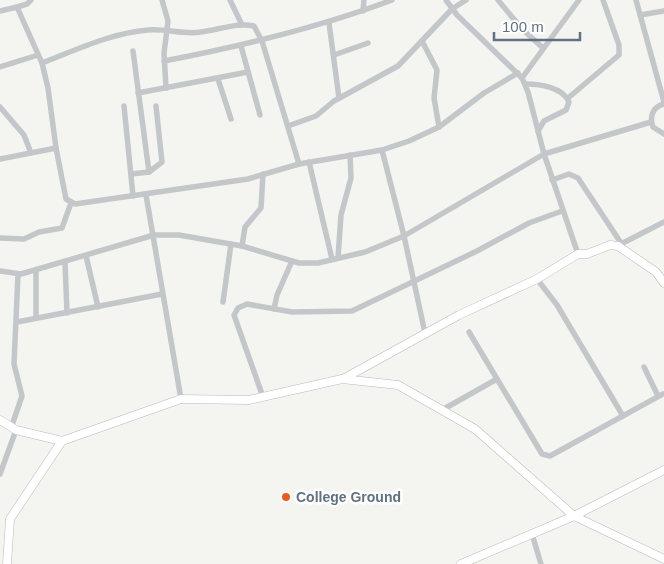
<svg xmlns="http://www.w3.org/2000/svg" width="664" height="564" viewBox="0 0 664 564" font-family="Arial,sans-serif">
	<style>
		.lines { fill: none; stroke-linecap: round; stroke-linejoin: round }
		.secondary-casing { stroke: #b6babe; stroke-width: 9 }
		.minor { stroke: #c4c7ca; stroke-width: 5.5 }
		.secondary { stroke: #fff; stroke-width: 8 }
		.poi-dot { fill: #e95d1c; stroke: #fff; stroke-width: 2 }
		.labels { text-anchor: middle; dominant-baseline: central; stroke-width: 5; stroke-linejoin: round; paint-order: stroke }
		.poi-label { font-size: 14px; font-weight: bold; fill: #627182; stroke: #fff; text-anchor: start }
	</style>
	<rect width="100%" height="100%" fill="#f4f5f0"/>
	<g class="lines">
		<g class="secondary-casing">
			<g id="secondary">
				<polyline points="343,379 459,315 537,279 578,254 587,254 610,245 618,246 656,272 664,283"/>
				<polyline points="0,420 16,430 62,441"/>
				<polyline points="7,564 10,519 62,441 181,399 249,400 342,379 398,385 475,429 574,516 664,559"/>
				<polyline points="461,564 574,516 664,470"/>
			</g>
		</g>
		<g class="minor">
			<polyline points="162,0 168,21 164,53 166,88"/>
			<polyline points="230,0 242,25"/>
			<polyline points="446,0 457,15 522,78 528,92 544,154 578,254"/>
			<polyline points="498,0 522,29 543,48"/>
			<polyline points="636,0 664,102"/>
			<polyline points="17,7 27,4 31,0"/>
			<polyline points="0,11 17,7 42,63 48,88 56,148"/>
			<polyline points="363,11 364,0"/>
			<polyline points="640,15 664,11"/>
			<polyline points="329,23 339,98"/>
			<polyline points="422,41 437,70 434,98 439,127"/>
			<polyline points="241,46 260,115"/>
			<polyline points="133,51 149,172"/>
			<polyline points="334,55 368,43"/>
			<path d="M164,61C242,46 318,28 392,0"/>
			<path d="M42,63C76,50 111,33 148,30C166,28 183,35 201,32C218,30 238,22 254,26L262,41L299,164"/>
			<polyline points="0,67 38,55"/>
			<polyline points="522,78 579,0"/>
			<polyline points="218,79 231,119"/>
			<path d="M526,84C539,84 563,87 569,102L566,110L544,121L538,131"/>
			<polyline points="138,93 248,72"/>
			<polyline points="568,98 619,55 619,45 603,0"/>
			<path d="M664,104C653,107 649,116 653,127L664,134"/>
			<polyline points="124,106 133,196"/>
			<polyline points="0,107 24,135 31,153"/>
			<polyline points="288,126 316,116 334,101 398,66 452,9 466,0"/>
			<polyline points="382,150 404,236 425,333"/>
			<polyline points="0,159 56,148 66,199 75,204 248,179 299,164 382,150 409,141 439,127 484,93 518,73"/>
			<polyline points="309,162 332,259"/>
			<polyline points="131,174 149,172 162,162 156,106"/>
			<polyline points="552,180 569,174 578,178 621,243"/>
			<polyline points="146,195 181,399"/>
			<polyline points="0,238 24,239 39,232 62,228 71,203"/>
			<polyline points="619,245 664,222"/>
			<polyline points="242,246 245,227 261,208 263,174"/>
			<polyline points="86,256 98,307"/>
			<polyline points="338,258 341,215 351,178 350,155"/>
			<polyline points="65,262 67,313"/>
			<polyline points="0,271 21,274 154,235 179,235 242,246 299,263 318,263 365,252 404,236 544,154 651,122"/>
			<polyline points="537,279 557,305 623,416"/>
			<polyline points="223,302 231,244"/>
			<polyline points="274,309 277,295 292,261"/>
			<polyline points="36,318 36,270"/>
			<polyline points="17,322 162,294"/>
			<polyline points="469,332 542,454 550,456 663,394"/>
			<polyline points="644,367 658,396"/>
			<polyline points="263,397 234,315 238,308 247,304 292,312 352,311 477,251 529,223 562,211"/>
			<polyline points="442,410 497,379"/>
			<polyline points="11,428 22,396 14,364 18,274"/>
			<polyline points="0,474 16,430"/>
			<polyline points="532,534 541,564"/>
		</g>
		<use href="#secondary" class="secondary"/>
	</g>
	<circle class="poi-dot" cx="286" cy="497" r="5"/>
	<g class="labels">
		<g class="poi-label">
			<text x="296" y="497">College Ground</text>
		</g>
	</g>
	<path d="M494 32v8h86v-8" fill="none" stroke="#627182" stroke-width="2.5"/>
	<text x="502" y="32" font-size="15" fill="#627182" stroke="#ffffff" stroke-width="4" paint-order="stroke">100 m</text>
</svg>
